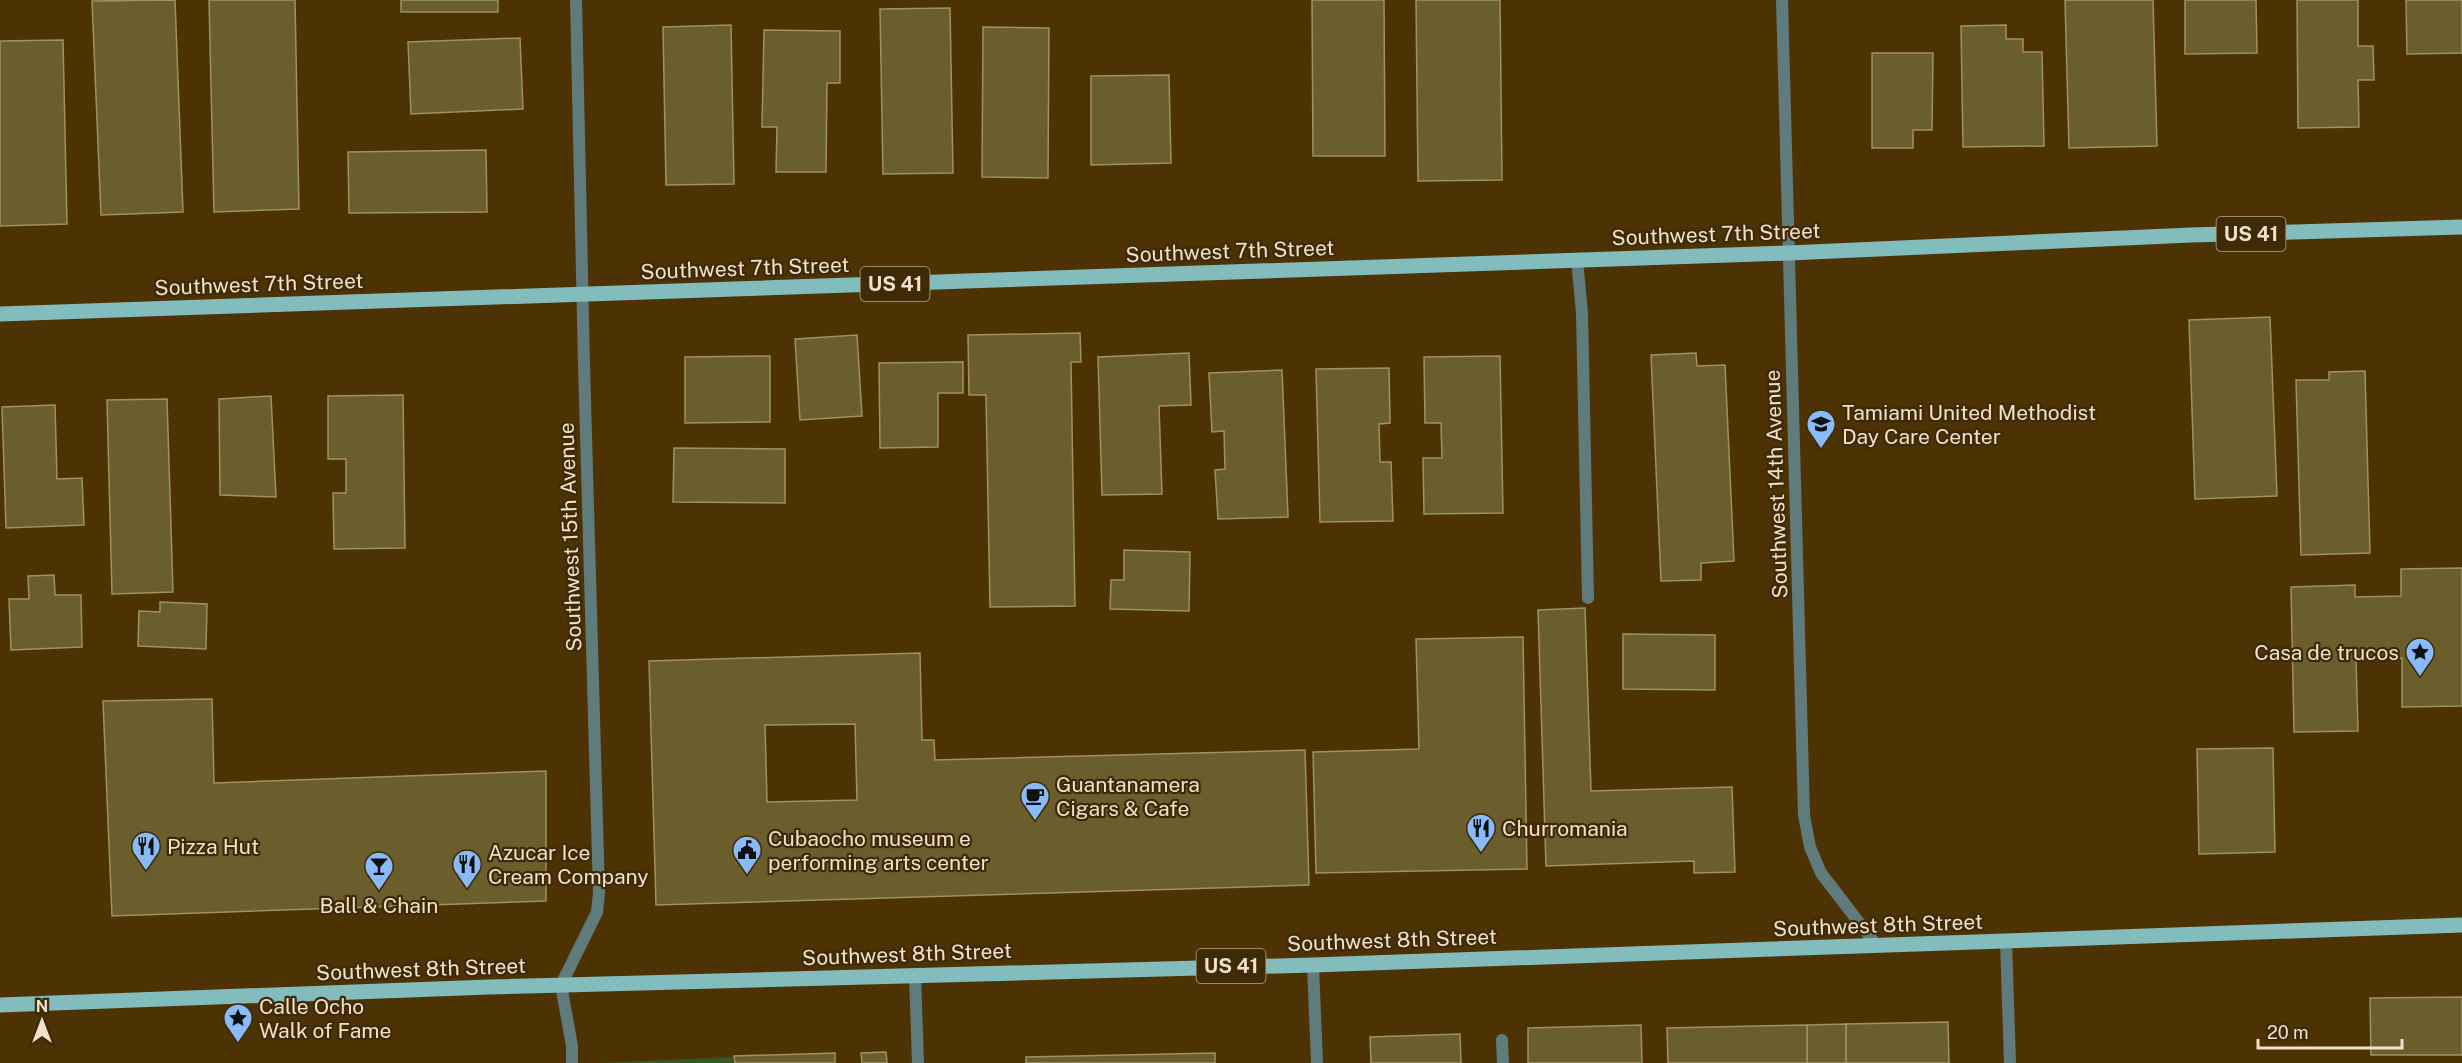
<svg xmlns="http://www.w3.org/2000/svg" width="2462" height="1063" viewBox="0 0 2462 1063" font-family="'Public Sans',sans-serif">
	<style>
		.green { fill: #365824 }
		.building { fill: #6a5e2d; stroke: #9e9260; stroke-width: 1.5; fill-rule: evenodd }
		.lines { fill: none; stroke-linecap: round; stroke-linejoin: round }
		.lane { stroke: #607b7b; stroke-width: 12 }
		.street { stroke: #607b7b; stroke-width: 12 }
		.primary { stroke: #83bcbc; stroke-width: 15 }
		.labels { text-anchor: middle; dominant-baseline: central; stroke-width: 4.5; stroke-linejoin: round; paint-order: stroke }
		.shield { fill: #3f2a08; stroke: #bcaa90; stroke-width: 1.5 }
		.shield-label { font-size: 20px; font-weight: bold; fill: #f1e1ca }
		.street-label { font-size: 21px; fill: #f1e1ca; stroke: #3f2a08 }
		.poi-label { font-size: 21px; fill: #f1e1ca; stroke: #3f2a08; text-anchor: start }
	</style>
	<rect width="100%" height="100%" fill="#4d3303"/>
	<polygon class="green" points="733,1057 733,1063 599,1063"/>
	<g class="building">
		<polygon points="175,0 183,212 101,215 92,1"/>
		<polygon points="209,0 295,0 299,209 214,212"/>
		<rect x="401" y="0" width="97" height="12"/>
		<polygon points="1312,0 1384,0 1385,156 1313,156"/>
		<polygon points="1416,0 1500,0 1502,180 1418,181"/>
		<polygon points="2065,0 2153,0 2157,146 2069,148"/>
		<polygon points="2185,0 2256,0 2257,53 2185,54"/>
		<polygon points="2297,0 2358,0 2358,46 2373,46 2374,80 2358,80 2359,127 2298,128"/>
		<polygon points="2406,0 2462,0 2462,53 2407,54"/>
		<polygon points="950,8 953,173 883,174 880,9"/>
		<polygon points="731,25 734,184 666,185 663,27"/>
		<polygon points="2006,25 2006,39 2023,39 2023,52 2042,52 2044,146 1963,147 1961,26"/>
		<polygon points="983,27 1049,28 1048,178 982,177"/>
		<polygon points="764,30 840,31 840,83 827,83 826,172 776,172 777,127 762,127"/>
		<polygon points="520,38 523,109 411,114 408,42"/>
		<polygon points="63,40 67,224 0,226 0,41"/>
		<polygon points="1872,53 1933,53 1932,130 1913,130 1913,148 1872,148"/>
		<polygon points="1169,75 1171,163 1091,165 1091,76"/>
		<polygon points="486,150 487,212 349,213 348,152"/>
		<polygon points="2270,317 2277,496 2195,499 2189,320"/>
		<polygon points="1080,333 1081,362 1071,362 1075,606 990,607 986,395 969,395 968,335"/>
		<polygon points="857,335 862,416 800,420 795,339"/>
		<polygon points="1189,353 1191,405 1159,406 1162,494 1102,495 1098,357"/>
		<polygon points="1696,353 1697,366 1725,365 1734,561 1701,563 1701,580 1661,581 1651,355"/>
		<polygon points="770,356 770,422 685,423 685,357"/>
		<polygon points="1500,356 1503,513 1424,514 1423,458 1442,458 1441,423 1425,423 1424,357"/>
		<polygon points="963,362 963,393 938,393 938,447 880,448 879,363"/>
		<polygon points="1389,368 1390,423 1379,424 1380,462 1391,462 1393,521 1320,522 1316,369"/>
		<polygon points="1282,370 1288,517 1218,519 1215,470 1225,469 1224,431 1212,432 1209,373"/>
		<polygon points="2365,371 2370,553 2301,555 2296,380 2329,380 2329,372"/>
		<polygon points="403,395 405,548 334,549 333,493 346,493 346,459 328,459 328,396"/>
		<polygon points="271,396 276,497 220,495 219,399"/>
		<polygon points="167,399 173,592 112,594 107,400"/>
		<polygon points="55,405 57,479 82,478 84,525 6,528 2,407"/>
		<polygon points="674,448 785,449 785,503 673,502"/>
		<polygon points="1124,550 1190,552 1189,611 1110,609 1111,580 1124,580"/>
		<polygon points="2462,568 2462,706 2402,707 2402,658 2356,659 2358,731 2294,732 2291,587 2355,585 2355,597 2401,596 2401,569"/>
		<polygon points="54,575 55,595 81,595 82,647 11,650 9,599 29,599 28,576"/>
		<polygon points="160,602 207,604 206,649 138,646 139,611 160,612"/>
		<polygon points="1585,608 1591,791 1732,787 1735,872 1694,873 1694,861 1546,866 1538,610"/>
		<polygon points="1623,634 1715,635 1715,690 1623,689"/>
		<polygon points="1523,637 1527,869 1316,873 1313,752 1419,749 1416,639"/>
		<path d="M920,653L922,740H934L935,760L1305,750L1309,885L656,905L649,661ZM855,724L857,800L767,802L765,725Z"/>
		<polygon points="212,699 214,783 546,771 546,901 112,916 103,701"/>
		<polygon points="2273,748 2275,852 2199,854 2197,749"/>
		<polygon points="2462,997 2462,1055 2371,1055 2370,998"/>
		<polygon points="1948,1022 1949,1063 1846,1063 1846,1024"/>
		<polygon points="1846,1024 1846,1063 1807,1063 1807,1025"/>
		<polygon points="1641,1025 1642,1063 1528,1063 1528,1028"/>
		<polygon points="1807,1025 1807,1063 1668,1063 1667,1028"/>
		<polygon points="1460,1034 1461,1063 1371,1063 1370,1037"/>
		<polygon points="886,1052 887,1063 862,1063 861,1053"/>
		<polygon points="835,1053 835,1063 735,1063 734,1056"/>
		<polygon points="1215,1053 1215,1063 1026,1063 1026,1057"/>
	</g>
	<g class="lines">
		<g class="lane">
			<polyline points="1577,260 1582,313 1588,598"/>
			<polyline points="915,975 918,1063"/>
			<polyline points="1502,1040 1503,1063"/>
		</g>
		<g class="street">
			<polyline points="1782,0 1804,815 1810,847 1821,873 1877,946"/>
			<polyline points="2006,942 2010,1063"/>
			<polyline points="1313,965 1317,1063"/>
			<polyline points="572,1063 572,1046 561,985 597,912 599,893 584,365 576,0"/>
		</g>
		<g class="primary">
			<polyline points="0,314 1789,253 2191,235 2462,227"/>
			<polyline points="0,1005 489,987 1313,965 2462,925"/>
		</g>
	</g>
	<defs>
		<g id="school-pin" transform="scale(1.5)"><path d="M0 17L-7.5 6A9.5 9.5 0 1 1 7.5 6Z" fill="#89bafc" stroke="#3f2a08"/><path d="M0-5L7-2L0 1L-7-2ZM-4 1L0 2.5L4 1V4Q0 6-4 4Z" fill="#111"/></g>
		<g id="sight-pin" transform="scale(1.5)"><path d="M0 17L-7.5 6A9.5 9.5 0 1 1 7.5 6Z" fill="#89bafc" stroke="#3f2a08"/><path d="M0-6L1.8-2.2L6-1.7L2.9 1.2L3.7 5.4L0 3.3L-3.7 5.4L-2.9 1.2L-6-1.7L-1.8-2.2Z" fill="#111"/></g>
		<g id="cafe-pin" transform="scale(1.5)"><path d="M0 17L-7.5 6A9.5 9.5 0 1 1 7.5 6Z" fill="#89bafc" stroke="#3f2a08"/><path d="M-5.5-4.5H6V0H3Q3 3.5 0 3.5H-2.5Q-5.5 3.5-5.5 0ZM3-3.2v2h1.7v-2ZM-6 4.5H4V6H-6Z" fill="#111"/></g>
		<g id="restaurant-pin" transform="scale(1.5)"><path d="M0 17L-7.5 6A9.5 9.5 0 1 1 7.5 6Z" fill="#89bafc" stroke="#3f2a08"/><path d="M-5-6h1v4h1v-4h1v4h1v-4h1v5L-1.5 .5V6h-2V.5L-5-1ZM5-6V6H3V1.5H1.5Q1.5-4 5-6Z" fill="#111"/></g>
		<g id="civic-pin" transform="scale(1.5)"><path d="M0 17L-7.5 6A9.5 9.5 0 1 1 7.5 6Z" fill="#89bafc" stroke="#3f2a08"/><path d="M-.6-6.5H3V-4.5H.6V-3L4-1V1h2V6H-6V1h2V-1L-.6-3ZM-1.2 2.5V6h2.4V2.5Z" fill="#111"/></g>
		<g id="bar-pin" transform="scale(1.5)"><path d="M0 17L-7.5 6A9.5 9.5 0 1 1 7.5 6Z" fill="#89bafc" stroke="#3f2a08"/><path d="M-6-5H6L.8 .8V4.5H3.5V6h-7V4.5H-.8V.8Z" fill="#111"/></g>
	</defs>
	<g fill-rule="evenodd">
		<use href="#school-pin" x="1821" y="424"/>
		<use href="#sight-pin" x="2420" y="652"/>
		<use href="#cafe-pin" x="1035" y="796"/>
		<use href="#restaurant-pin" x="1481" y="828"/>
		<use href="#restaurant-pin" x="146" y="846"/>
		<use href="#civic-pin" x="747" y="850"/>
		<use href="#restaurant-pin" x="467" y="864"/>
		<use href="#bar-pin" x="379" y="866"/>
		<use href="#sight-pin" x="238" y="1018"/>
	</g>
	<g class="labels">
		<g class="shield">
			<rect x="2216.5" y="217" width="69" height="34" rx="4.5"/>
			<rect x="860.5" y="267" width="69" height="34" rx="4.5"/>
			<rect x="1196.5" y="949" width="69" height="34" rx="4.5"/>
		</g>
		<g class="shield-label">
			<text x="2251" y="234">US 41</text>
			<text x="895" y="284">US 41</text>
			<text x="1231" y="966">US 41</text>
		</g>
		<g class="street-label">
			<text transform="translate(1716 234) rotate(-2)">Southwest 7th Street</text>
			<text transform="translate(1230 251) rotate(-2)">Southwest 7th Street</text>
			<text transform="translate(745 268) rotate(-2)">Southwest 7th Street</text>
			<text transform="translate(259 284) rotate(-2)">Southwest 7th Street</text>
			<text transform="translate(1776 484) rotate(-92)">Southwest 14th Avenue</text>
			<text transform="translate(570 537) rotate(-92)">Southwest 15th Avenue</text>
			<text transform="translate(1878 925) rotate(-2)">Southwest 8th Street</text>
			<text transform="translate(1392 940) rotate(-2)">Southwest 8th Street</text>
			<text transform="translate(907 954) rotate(-2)">Southwest 8th Street</text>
			<text transform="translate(421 969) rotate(-2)">Southwest 8th Street</text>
		</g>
		<g class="poi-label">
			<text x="1842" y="412">Tamiami United Methodist<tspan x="1842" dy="24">Day Care Center</tspan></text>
			<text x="2399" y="652" text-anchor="end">Casa de trucos</text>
			<text x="1056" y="784">Guantanamera<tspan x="1056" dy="24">Cigars &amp; Cafe</tspan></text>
			<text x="1502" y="828">Churromania</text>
			<text x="768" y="838">Cubaocho museum e<tspan x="768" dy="24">performing arts center</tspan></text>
			<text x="167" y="846">Pizza Hut</text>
			<text x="488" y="852">Azucar Ice<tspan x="488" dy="24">Cream Company</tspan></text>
			<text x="379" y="905" text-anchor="middle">Ball &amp; Chain</text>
			<text x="259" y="1006">Calle Ocho<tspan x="259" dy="24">Walk of Fame</tspan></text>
		</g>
	</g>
	<g transform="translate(42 1021)" stroke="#3f2a08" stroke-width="4.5" paint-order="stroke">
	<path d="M0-4.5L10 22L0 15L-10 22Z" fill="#f1e1ca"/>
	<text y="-9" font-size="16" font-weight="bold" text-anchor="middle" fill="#f1e1ca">N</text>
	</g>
	<path d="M2258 1039v9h144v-9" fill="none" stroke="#f1e1ca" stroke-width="3"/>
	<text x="2267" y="1039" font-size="18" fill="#f1e1ca" stroke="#3f2a08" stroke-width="4.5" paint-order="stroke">20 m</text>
</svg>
